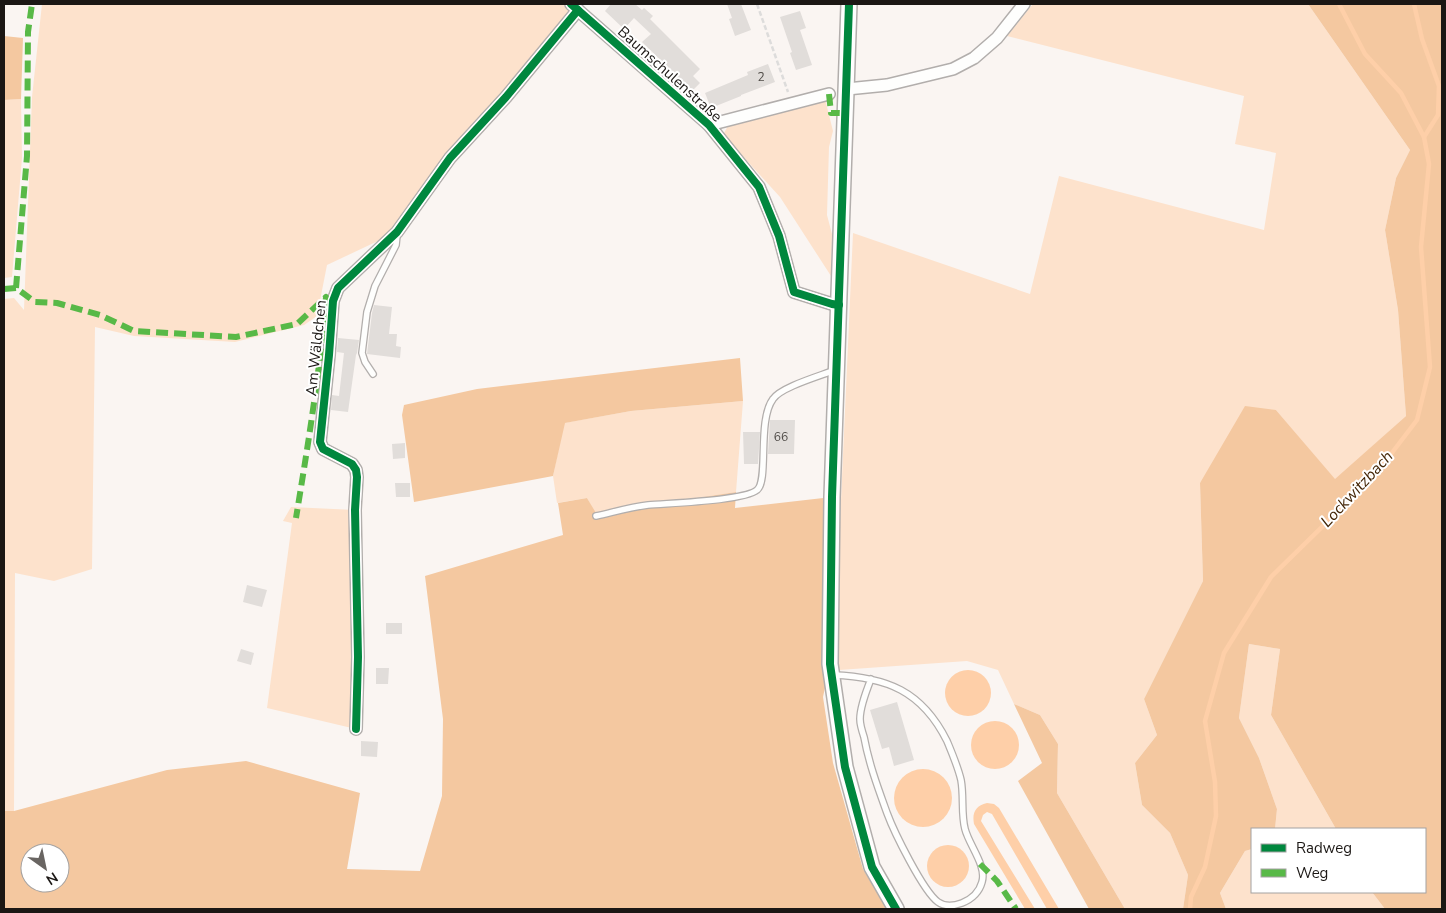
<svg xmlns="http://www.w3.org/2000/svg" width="1446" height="913" viewBox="0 0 1446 913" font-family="'Nunito Sans',sans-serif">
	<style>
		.green { fill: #fde2cc }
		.forest { fill: #f4c8a0; fill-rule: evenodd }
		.water { fill: #fecfa8 }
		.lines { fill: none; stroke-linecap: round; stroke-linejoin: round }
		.stream { stroke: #fecfa8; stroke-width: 4.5 }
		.building { fill: #e1ddda }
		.lane-casing { stroke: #b2aeac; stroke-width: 8 }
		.street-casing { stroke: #b2aeac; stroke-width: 14 }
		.secondary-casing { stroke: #b2aeac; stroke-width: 18 }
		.path { stroke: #dddcdb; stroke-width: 2.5; stroke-dasharray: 5 2.5; stroke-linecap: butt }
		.lane { stroke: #fefefd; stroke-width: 5.5 }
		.street { stroke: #fefefd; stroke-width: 11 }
		.secondary { stroke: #fefefd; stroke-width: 15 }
		.quiet { stroke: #58b947; stroke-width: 6; stroke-dasharray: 12 6; stroke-linecap: butt }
		.cycleway-casing { stroke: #fff; stroke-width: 11 }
		.cycleway { stroke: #00873e; stroke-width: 8 }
		.labels { text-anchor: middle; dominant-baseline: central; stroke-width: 4; stroke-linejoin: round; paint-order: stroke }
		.number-label { font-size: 12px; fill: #4e4a46 }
		.street-label { font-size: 15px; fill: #1b1714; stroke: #fff }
		.water-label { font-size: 16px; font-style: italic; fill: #432506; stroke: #fff }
	</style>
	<rect width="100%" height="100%" fill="#faf5f2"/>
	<g class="green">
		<polygon points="42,4 571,4 578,10 506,97 397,232 327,265 317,316 304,325 235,342 134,336 95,327 92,569 54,581 15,573 14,811 4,811 4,299 14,298 24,310 32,97"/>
		<polygon points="1033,4 1308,4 1410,150 1396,178 1385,230 1398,310 1406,416 1335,480 1276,410 1200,483 1203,581 1144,699 1157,735 1135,763 1142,805 1170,833 1188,875 1183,909 1125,909 1057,793 1058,744 1040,715 1014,704 998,670 967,661 839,670 838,567 853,233 1030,294 1059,176 1264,230 1276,153 1235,144 1244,96 1007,36"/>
		<polygon points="21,99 22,158 12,277 4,278 4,100"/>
		<polygon points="825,99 833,131 829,147 827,215 832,234 831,276 780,197 729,141 724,133 729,124"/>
		<polygon points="743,401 736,492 595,513 587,498 557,503 553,476 564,423 631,411"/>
		<polygon points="291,507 355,510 356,729 267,708 292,523 283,521"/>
		<polygon points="1249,644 1280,649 1271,715 1336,829 1275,829 1277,809 1259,758 1239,718"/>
		<polygon points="1252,849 1252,892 1372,892 1385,909 1226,909 1220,893 1245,851"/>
	</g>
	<g class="forest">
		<polygon points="1308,4 1442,4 1442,909 1385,909 1372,892 1425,892 1425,829 1336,829 1271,715 1280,649 1249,644 1239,718 1259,758 1277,809 1275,829 1252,829 1252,849 1245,851 1220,893 1226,909 1183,909 1188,875 1170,833 1142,805 1135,763 1157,735 1144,699 1203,581 1200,483 1245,406 1276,410 1335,479 1406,416 1398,310 1385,230 1396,178 1410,150"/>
		<polygon points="4,36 23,38 21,99 4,100"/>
		<polygon points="740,358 743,401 631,411 565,423 553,476 414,502 402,415 404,405 477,389"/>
		<path d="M736,492L735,508L832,497L830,664L823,697L833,763L863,869L887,909H4V811H14L167,770L246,761L360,793L347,869L420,871L442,796L443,719L425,576L563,535L558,503L587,498L596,513ZM30,853H60V883H30Z"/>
		<polygon points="1014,704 1040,715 1058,744 1057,793 1125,909 1089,909 1018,781 1042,763"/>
	</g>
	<g class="water">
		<circle cx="968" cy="693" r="23"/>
		<circle cx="995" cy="745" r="24"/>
		<circle cx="923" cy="798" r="29"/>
		<path d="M987,803L994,804L999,808L1059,909H1047L992,814L987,812L983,815L981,821L1035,909H1025L974,824C972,813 975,806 987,803Z"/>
		<circle cx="948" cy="866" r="21"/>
	</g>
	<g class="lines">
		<g class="stream">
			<polyline points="1414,4 1422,39 1439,86 1438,115 1424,137"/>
			<polyline points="1190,909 1191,897 1205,867 1216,816 1215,782 1205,721 1224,653 1271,577 1375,475 1417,420 1430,367 1421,247 1429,164 1424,137 1401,93 1365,54 1339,4"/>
		</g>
	</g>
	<g class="building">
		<polygon points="611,4 635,4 642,10 644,8 653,16 650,19 700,69 693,76 700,83 691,92 668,70 670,69 642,42 651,34 634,18 624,29 605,11"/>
		<polygon points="727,4 741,4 751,30 735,36 729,19 732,18"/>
		<polygon points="800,11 806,28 800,30 812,65 796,70 790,53 792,52 780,17"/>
		<polygon points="768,64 775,82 741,95 741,96 711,108 705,93 748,75 747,72"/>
		<polygon points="374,305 392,307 389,334 397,334 396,346 401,347 400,358 367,354 372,313"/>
		<polygon points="338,338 359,340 357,353 356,355 348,412 331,410 332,395 339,396 344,353 337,352"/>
		<polygon points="770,420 795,420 794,454 768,454"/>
		<polygon points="743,432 760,432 758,464 744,464"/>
		<polygon points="405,443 405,458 393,459 392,444"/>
		<polygon points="395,483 410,483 410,497 396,497"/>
		<polygon points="247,585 267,590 262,607 243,602"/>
		<rect x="386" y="623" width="16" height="11"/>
		<polygon points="241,649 254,653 251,665 237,661"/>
		<polygon points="376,668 389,668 388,684 376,684"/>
		<polygon points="897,702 914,760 894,766 889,747 882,749 870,710"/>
		<polygon points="361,741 378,742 377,757 361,756"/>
	</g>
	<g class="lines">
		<g class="lane-casing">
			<g id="lane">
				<polyline points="373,374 365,362 362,353 367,312 375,286 396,245 397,235"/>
				<path d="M596,516C614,512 631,507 648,505C669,503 744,501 757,490C769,481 757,420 773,399C781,387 820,376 835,370"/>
				<path d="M833,675C887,677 922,691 947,741C952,753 958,767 961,780C964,796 961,814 965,829C969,845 987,866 982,882C979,893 972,899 962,903C954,906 945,907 938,902C923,891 894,832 887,813C878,788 869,764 864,737C862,731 860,725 860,719C860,708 867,689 871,679"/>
			</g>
		</g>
		<g class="street-casing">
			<g id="street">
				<polyline points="571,4 709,125 759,187 779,236 794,292 832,304 839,305"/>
				<polyline points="847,89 887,85 953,69 974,58 997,38 1024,4"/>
				<polyline points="709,125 829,94"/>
				<polyline points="356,729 358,657 355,510 357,477 356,470 352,464 323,449 320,442 329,355 333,301 338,288 397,232 450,158 506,97 578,10"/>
			</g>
		</g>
		<g class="secondary-casing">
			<polyline id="secondary" points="849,4 832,497 830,664 845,767 872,867 896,909"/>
		</g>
		<polyline class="path" points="757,4 788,92"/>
		<use href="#lane" class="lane"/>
		<use href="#street" class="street"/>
		<use href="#secondary" class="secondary"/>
		<g class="quiet">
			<polyline points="829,94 831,113 846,113"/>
			<polyline points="16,288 27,156 28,32 32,4"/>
			<path d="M4,289L16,288L35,302L57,303L100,315L134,331L236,337L297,324L326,297C320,371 308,445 296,518"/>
			<polyline points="980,864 997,881 1016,909"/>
		</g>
		<g class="cycleway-casing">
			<g id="cycleway">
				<polyline points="571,4 709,125 759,187 779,236 794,292 832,304 839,305"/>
				<polyline points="849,4 832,497 830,664 845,767 872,867 896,909"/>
				<polyline points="356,729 358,657 355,510 357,477 356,470 352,464 323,449 320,442 329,355 333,301 338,288 397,232 450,158 506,97 578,10"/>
			</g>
		</g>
		<use href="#cycleway" class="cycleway"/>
	</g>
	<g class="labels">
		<g class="number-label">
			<text x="761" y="77">2</text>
			<text x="781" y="437">66</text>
		</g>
		<g class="street-label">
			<text transform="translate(670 74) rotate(42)">Baumschulenstraße</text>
			<text transform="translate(316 348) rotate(-84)">Am Wäldchen</text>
		</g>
		<g class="water-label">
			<text transform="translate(1357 489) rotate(-47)">Lockwitzbach</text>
		</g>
	</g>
	<rect width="1446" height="913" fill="none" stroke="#1b1714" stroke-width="10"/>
	<rect x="1251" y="828" width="175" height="65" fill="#ffffff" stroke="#a4a2a1"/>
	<rect x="1261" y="844" width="25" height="8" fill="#00873e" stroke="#a4a2a1"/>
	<text x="1296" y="853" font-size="15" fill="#1b1714">Radweg</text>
	<rect x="1261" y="869" width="25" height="8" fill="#58b947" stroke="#a4a2a1"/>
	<text x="1296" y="878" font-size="15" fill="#1b1714">Weg</text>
	<g transform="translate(45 868) rotate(147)"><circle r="24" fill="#ffffff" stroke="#a4a2a1"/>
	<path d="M0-4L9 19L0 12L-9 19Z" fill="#696562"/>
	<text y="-8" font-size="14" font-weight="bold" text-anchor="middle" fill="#1b1714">N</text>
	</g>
</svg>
